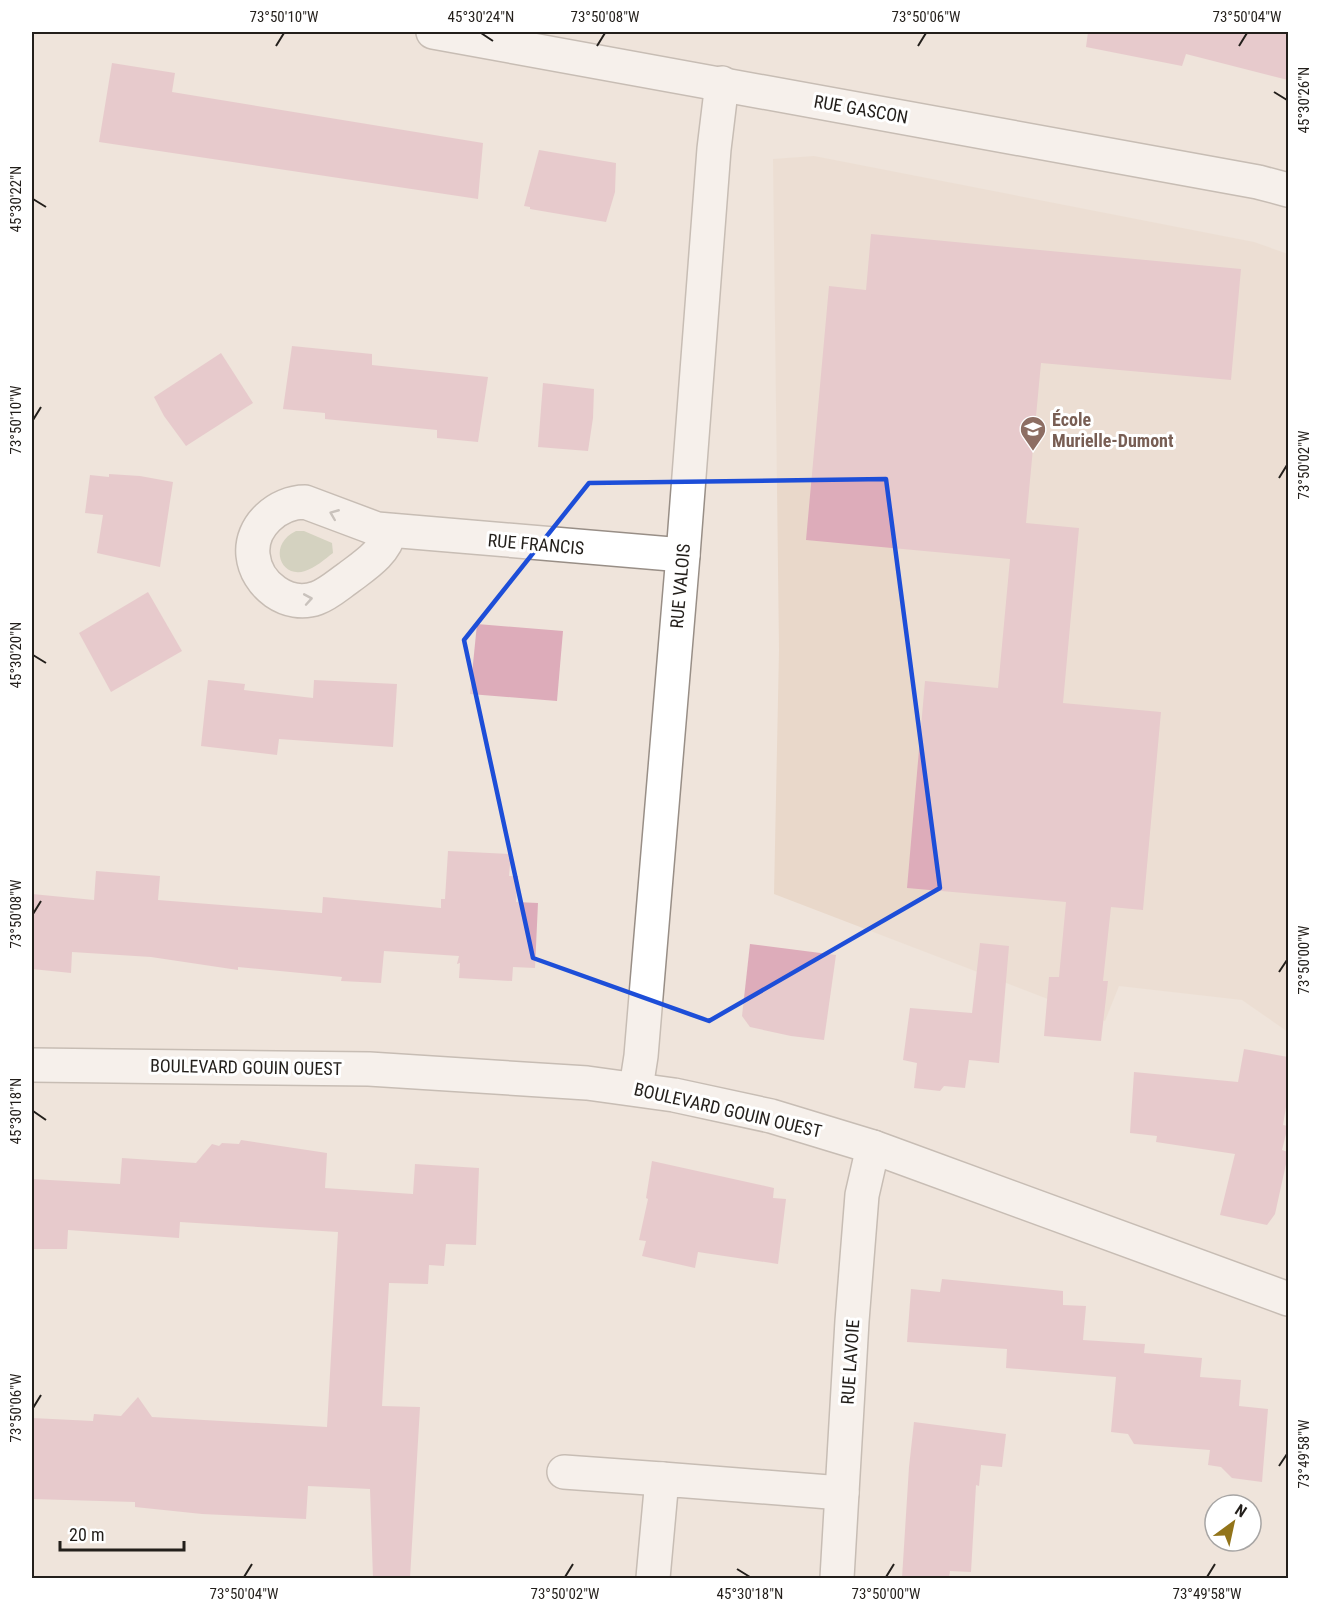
<svg xmlns="http://www.w3.org/2000/svg" width="1320" height="1610" viewBox="0 0 1320 1610" font-family="'Roboto Condensed',sans-serif">
	<style>
		.built { fill: #e9d8ca }
		.green { fill: #b4bd9f }
		.building { fill: #ddacba }
		.lines { fill: none; stroke-linecap: round; stroke-linejoin: round }
		.minor-casing { stroke: #988e86; stroke-width: 36 }
		.minor { stroke: #fff; stroke-width: 33 }
		.oneway { stroke: #9c9a98 }
		.marked { fill: none; stroke: #1d4ed8; stroke-width: 4.5; stroke-linejoin: round }
		.ticks { fill: none; stroke: #231f1b; stroke-width: 2 }
		.labels { text-anchor: middle; dominant-baseline: central; stroke-width: 6; stroke-linejoin: round; paint-order: stroke }
		.street-label { font-size: 18px; fill: #231f1b; stroke: #fff }
		.education-label { font-size: 18px; font-weight: bold; fill: #785e54; stroke: #fff; text-anchor: start }
		.neatline { fill: none; stroke: #231f1b; stroke-width: 2 }
		.ticks-label { font-size: 15px; text-anchor: middle; fill: #231f1b }
	</style>
	<rect width="100%" height="100%" fill="#efe4db"/>
	<polygon class="built" points="814,156 1254,242 1288,254 1288,1032 1242,1000 1119,986 1105,1021 774,894 779,650 773,159"/>
	<path class="green" d="M296,531H304L332,543L333,553C325,559 315,568 305,571C281,579 267,545 296,531Z"/>
	<g class="building">
		<polygon points="1088,32 1288,32 1288,80 1186,54 1182,66 1086,47"/>
		<polygon points="112,63 175,73 172,92 483,143 478,199 99,142"/>
		<polygon points="539,150 616,163 615,192 606,222 530,209 530,207 524,206"/>
		<polygon points="871,234 1241,269 1231,380 1041,363 1026,523 1079,528 1063,703 1161,712 1143,910 1111,907 1103,981 1108,981 1101,1041 1044,1036 1049,977 1059,977 1066,902 907,888 925,681 998,688 1010,559 806,540 829,286 866,290"/>
		<polygon points="292,346 372,354 372,365 488,377 478,442 437,438 437,430 325,419 325,413 283,409"/>
		<polygon points="221,353 253,403 186,446 164,416 154,397"/>
		<polygon points="543,383 594,389 593,418 588,451 538,447"/>
		<polygon points="109,474 140,476 173,482 160,567 97,553 103,515 85,513 90,475 109,477"/>
		<polygon points="148,592 182,651 111,692 79,633"/>
		<polygon points="477,624 563,631 557,701 470,694"/>
		<polygon points="208,680 245,684 244,690 313,698 314,680 397,684 393,747 279,739 277,755 201,746"/>
		<polygon points="448,851 511,854 509,876 518,876 516,902 538,903 535,968 513,967 512,981 459,978 460,963 457,964 459,956 384,951 381,983 341,981 342,977 238,967 238,970 151,957 72,952 71,973 32,969 32,894 94,900 96,871 160,876 158,900 322,913 323,897 441,908 441,899 445,899"/>
		<polygon points="980,943 1009,946 999,1063 969,1060 965,1088 944,1086 940,1091 914,1088 917,1063 903,1060 910,1008 972,1013"/>
		<polygon points="750,944 836,955 824,1040 791,1036 750,1027 742,1016"/>
		<polygon points="1244,1049 1288,1057 1288,1095 1283,1125 1288,1126 1282,1150 1288,1152 1288,1155 1275,1214 1267,1225 1220,1215 1235,1154 1156,1142 1157,1136 1130,1133 1134,1072 1238,1082"/>
		<polygon points="241,1140 327,1153 325,1188 413,1194 415,1164 479,1168 476,1245 446,1244 444,1266 429,1265 428,1284 389,1283 382,1406 420,1407 410,1578 373,1578 370,1489 308,1486 306,1519 202,1514 135,1507 135,1502 32,1499 32,1418 93,1421 94,1414 121,1416 138,1397 152,1417 327,1427 338,1232 180,1222 179,1238 68,1230 67,1249 32,1249 32,1179 120,1184 122,1158 196,1163 212,1144 219,1146 222,1143 239,1144"/>
		<polygon points="652,1161 774,1188 773,1198 786,1199 778,1264 698,1252 695,1268 642,1256 646,1241 639,1240 648,1199 646,1198"/>
		<polygon points="942,1279 1063,1291 1063,1305 1086,1306 1083,1340 1145,1344 1144,1353 1202,1358 1200,1377 1241,1380 1239,1406 1268,1409 1262,1482 1232,1478 1221,1467 1208,1465 1210,1450 1134,1444 1128,1434 1111,1432 1116,1377 1006,1368 1007,1349 907,1342 911,1289 940,1292"/>
		<polygon points="914,1422 1006,1434 1002,1467 981,1465 979,1486 976,1485 971,1572 950,1571 949,1578 902,1578 909,1467"/>
	</g>
	<g class="lines">
		<g class="minor-casing">
			<g id="minor">
				<polyline points="433,32 1258,182 1288,190"/>
				<path d="M390,531C385,553 365,565 348,578C338,585 328,594 317,598C288,609 256,585 253,555C250,526 278,502 305,502L377,529L683,555"/>
				<polyline points="32,1065 369,1069 587,1083 674,1095 771,1116 873,1147 1288,1299"/>
				<polyline points="636,1088 641,1056 683,555 714,149 722,83"/>
				<polyline points="564,1472 662,1479"/>
				<polyline points="653,1578 662,1479 842,1493"/>
				<polyline points="837,1578 852,1321 862,1195 873,1147"/>
			</g>
		</g>
		<use href="#minor" class="minor"/>
	</g>
	<defs><path id="oneway-chevron" d="M-2-3.5L2.5 0L-2 3.5" fill="none" stroke-width="1.6" stroke-linecap="round" stroke-linejoin="round" transform="scale(1.5)"/></defs>
	<g class="oneway">
		<use href="#oneway-chevron" transform="translate(334 514) rotate(-158)"/>
		<use href="#oneway-chevron" transform="translate(308 599) rotate(-10)"/>
	</g>
	<path d="M0 0H1320V1610H0ZM886,479L940,888L709,1021L533,958L464,640L589,483Z" fill="#efe4db" fill-opacity=".55" fill-rule="evenodd"/>
	<path class="marked" d="M886,479L940,888L709,1021L533,958L464,640L589,483Z"/>
	<path class="ticks" d="M481,33L493,41M276,46L284,33M597,46L605,33M918,46L926,33M1239,46L1247,33M1274,92L1287,100M33,199L46,207M33,420L41,407M1279,478L1287,465M33,655L46,663M33,914L41,901M1279,972L1287,960M33,1111L46,1120M33,1408L41,1395M1279,1466L1287,1454M737,1569L750,1577M244,1577L252,1564M565,1577L573,1564M886,1577L894,1564M1207,1577L1215,1564"/>
	<defs>
		<g id="school-pin" transform="scale(1.35)"><path d="M0 17L-7.5 6A9.5 9.5 0 1 1 7.5 6Z" fill="#8d6e63" stroke="#fff"/><path d="M0-5L7-2L0 1L-7-2ZM-4 1L0 2.5L4 1V4Q0 6-4 4Z" fill="#fff"/></g>
	</defs>
	<g fill-rule="evenodd">
		<use href="#school-pin" x="1033" y="429"/>
	</g>
	<g class="labels">
		<g class="street-label">
			<text transform="translate(861 109) rotate(10)">RUE GASCON</text>
			<text transform="translate(536 544) rotate(5)">RUE FRANCIS</text>
			<text transform="translate(680 586) rotate(-85)">RUE VALOIS</text>
			<text transform="translate(246 1067) rotate(1)">BOULEVARD GOUIN OUEST</text>
			<text transform="translate(728 1110) rotate(13)">BOULEVARD GOUIN OUEST</text>
			<text transform="translate(850 1362) rotate(-86)">RUE LAVOIE</text>
		</g>
		<g class="education-label">
			<text x="1052" y="419">École<tspan x="1052" dy="21">Murielle-Dumont</tspan></text>
		</g>
	</g>
	<rect width="1320" height="1610" fill="none" stroke="#ffffff" stroke-width="66"/>
	<g transform="translate(1233 1523) rotate(33)"><circle r="28" fill="#ffffff" stroke="#a7a5a4" stroke-width="1.5"/>
	<path d="M0-4.5L10 22L0 15L-10 22Z" fill="#92741a"/>
	<text y="-9" font-size="16" font-weight="bold" text-anchor="middle" fill="#231f1b">N</text>
	</g>
	<path d="M60 1541v9h124v-9" fill="none" stroke="#231f1b" stroke-width="3"/>
	<text x="69" y="1541" font-size="18" fill="#231f1b" stroke="#ffffff" stroke-width="4.5" paint-order="stroke">20 m</text>
	<rect x="33" y="33" width="1254" height="1544" class="neatline"/>
	<g class="ticks-label">
		<text x="284" y="22">73°50'10"W</text>
		<text x="481" y="22">45°30'24"N</text>
		<text x="605" y="22">73°50'08"W</text>
		<text x="926" y="22">73°50'06"W</text>
		<text x="1247" y="22">73°50'04"W</text>
		<text transform="translate(1304 100) rotate(-90)" y="5">45°30'26"N</text>
		<text transform="translate(16 199) rotate(-90)" y="5">45°30'22"N</text>
		<text transform="translate(16 420) rotate(-90)" y="5">73°50'10"W</text>
		<text transform="translate(1304 465) rotate(-90)" y="5">73°50'02"W</text>
		<text transform="translate(16 655) rotate(-90)" y="5">45°30'20"N</text>
		<text transform="translate(16 914) rotate(-90)" y="5">73°50'08"W</text>
		<text transform="translate(1304 960) rotate(-90)" y="5">73°50'00"W</text>
		<text transform="translate(16 1111) rotate(-90)" y="5">45°30'18"N</text>
		<text transform="translate(16 1408) rotate(-90)" y="5">73°50'06"W</text>
		<text transform="translate(1304 1454) rotate(-90)" y="5">73°49'58"W</text>
		<text x="244" y="1599">73°50'04"W</text>
		<text x="565" y="1599">73°50'02"W</text>
		<text x="750" y="1599">45°30'18"N</text>
		<text x="886" y="1599">73°50'00"W</text>
		<text x="1207" y="1599">73°49'58"W</text>
	</g>
</svg>
